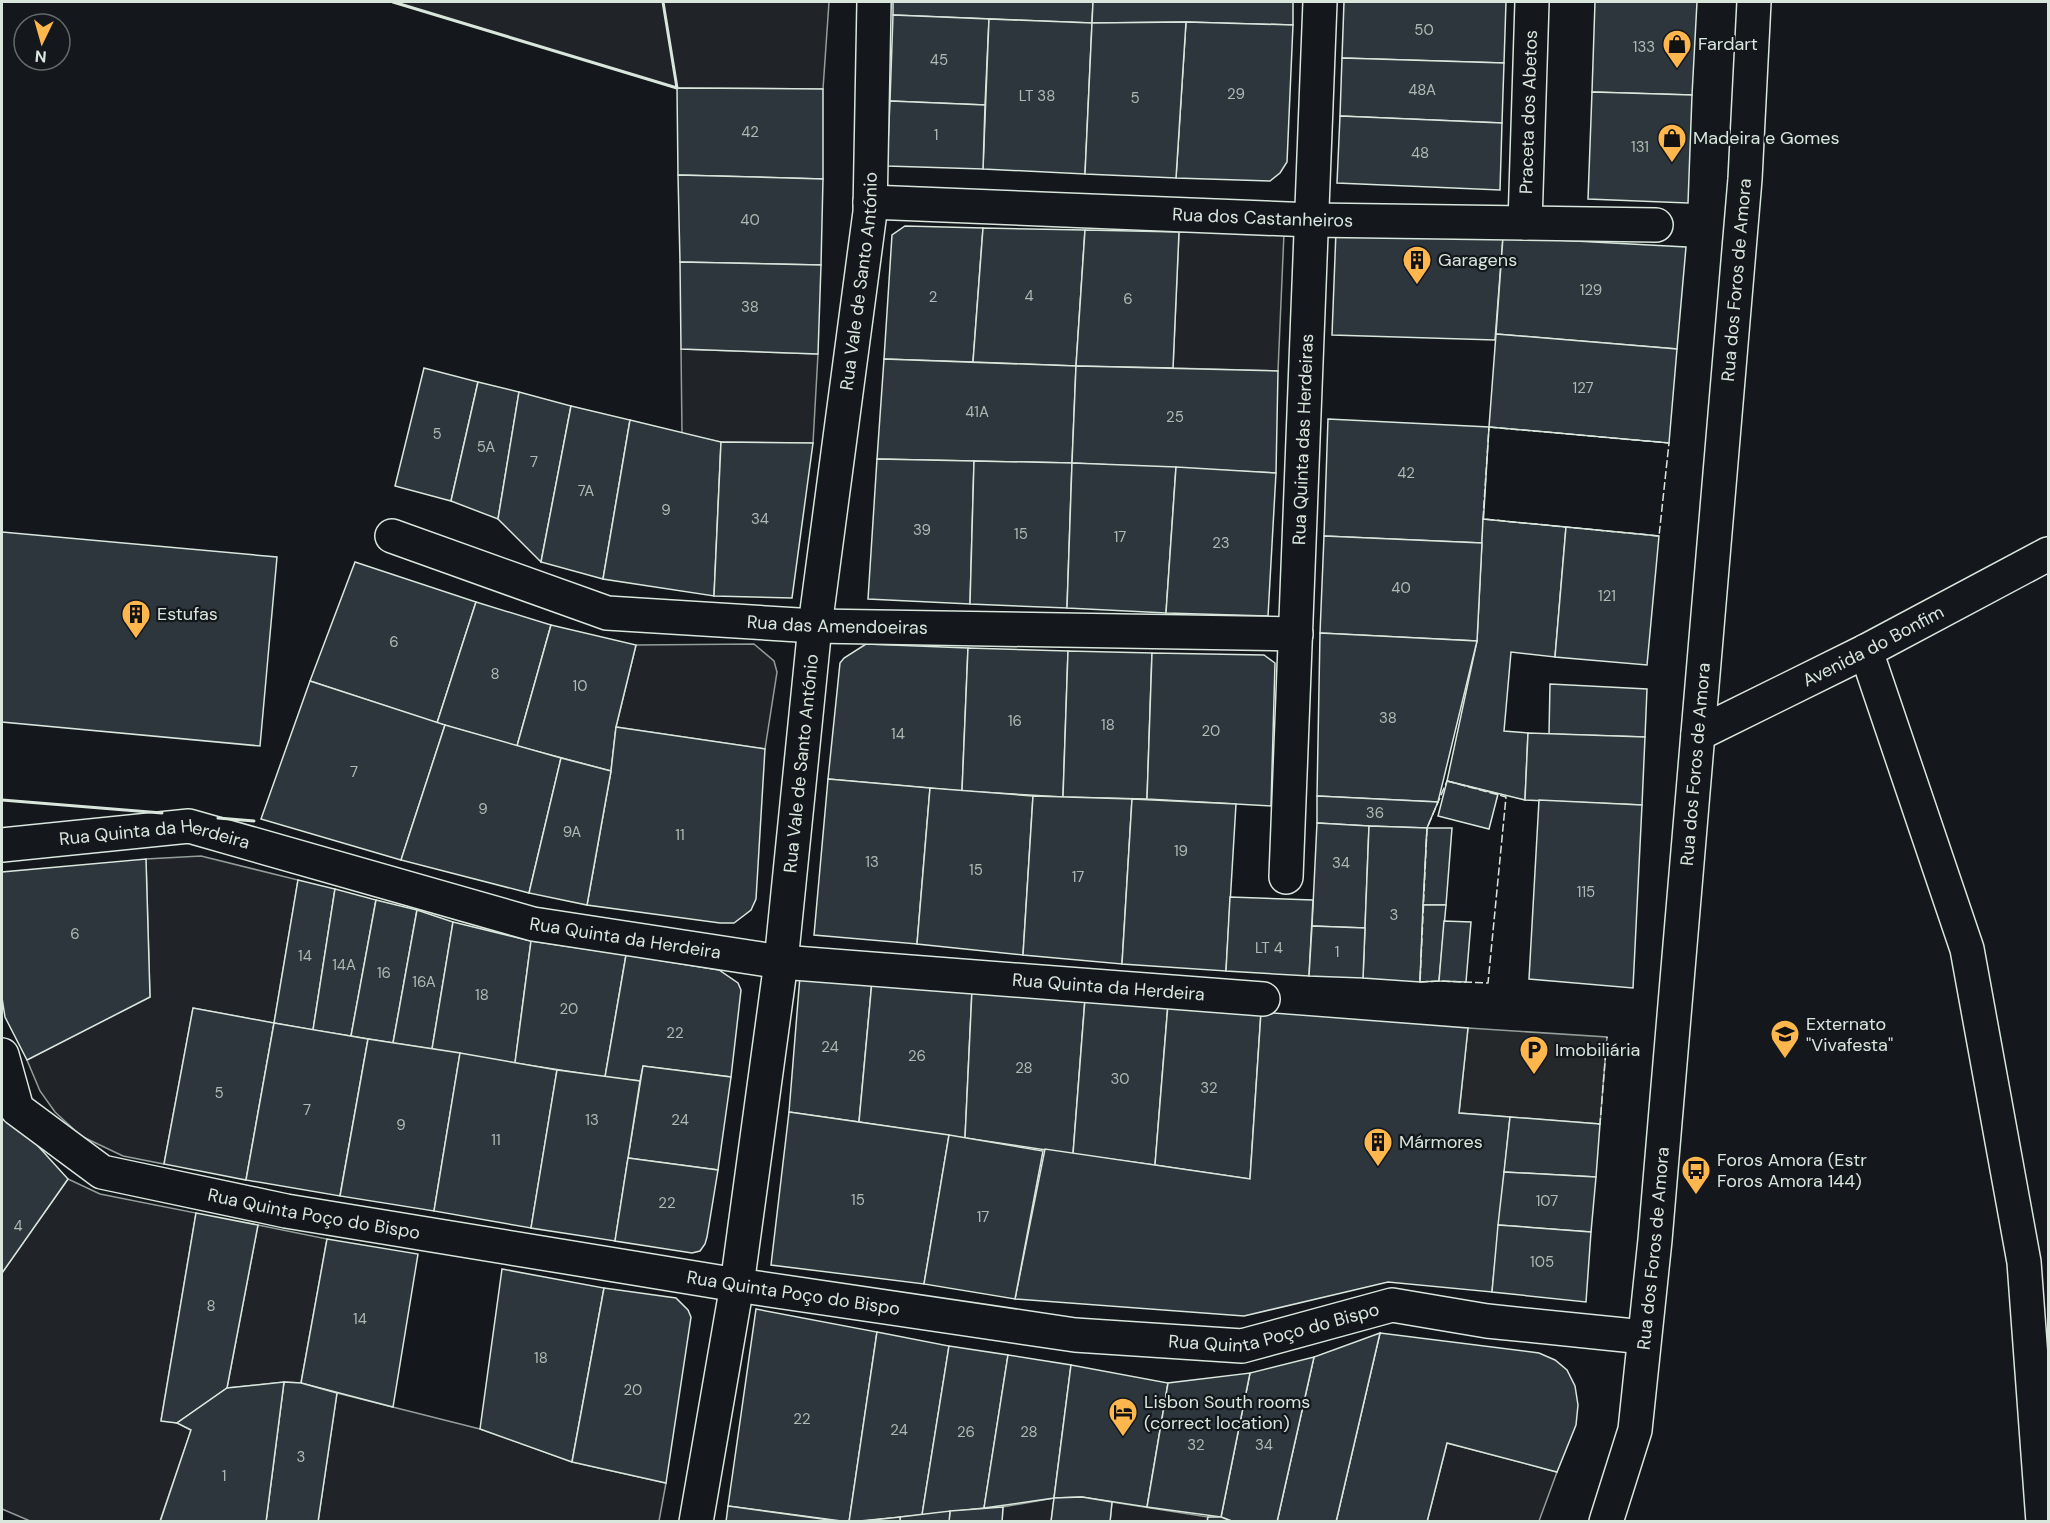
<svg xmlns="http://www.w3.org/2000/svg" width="2050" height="1523" viewBox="0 0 2050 1523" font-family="'DM Sans',sans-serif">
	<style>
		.green { fill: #202428; stroke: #939e99; stroke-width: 1.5 }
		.parking { fill: #24282b; stroke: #939e99; stroke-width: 1.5 }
		.building { fill: #2c363c; stroke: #d8e6dc; stroke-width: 1.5 }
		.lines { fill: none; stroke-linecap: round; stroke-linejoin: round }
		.minor-casing { stroke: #d8e6dc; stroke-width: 36 }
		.major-casing { stroke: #d8e6dc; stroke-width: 36 }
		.minor { stroke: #14181c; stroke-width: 33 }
		.major { stroke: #14181c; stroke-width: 33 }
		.fence { stroke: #d8e6dc; stroke-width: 1.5; stroke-dasharray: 8 3; stroke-linecap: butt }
		.wall { stroke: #d8e6dc; stroke-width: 3 }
		.labels { text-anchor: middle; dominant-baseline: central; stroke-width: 4.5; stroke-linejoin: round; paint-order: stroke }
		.number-label { font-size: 15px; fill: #adbab4 }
		.poi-label { font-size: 18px; fill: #d8e6dc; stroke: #14181c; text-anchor: start }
		.street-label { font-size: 18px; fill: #d8e6dc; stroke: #14181c }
	</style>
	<rect width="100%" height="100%" fill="#14181c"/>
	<g class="green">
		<polygon points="393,2 829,2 823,89 677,88"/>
		<polygon points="1179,232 1284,233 1278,371 1173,368"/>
		<polygon points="681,349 818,354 813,443 721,442 682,434"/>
		<polygon points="754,644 774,661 777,672 765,749 616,727 636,645"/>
		<polygon points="201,856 298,880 274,1023 193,1008 164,1164 123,1156 81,1136 55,1112 40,1091 27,1060 150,997 146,859"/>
		<polygon points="68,1179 100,1194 196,1213 161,1420 177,1423 191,1430 160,1521 30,1521 2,1509 2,1273"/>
		<polygon points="258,1225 327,1239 301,1383 284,1382 227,1388"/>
		<polygon points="337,1393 480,1429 572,1462 666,1483 659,1521 318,1522"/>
		<polygon points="1447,1443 1557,1472 1539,1521 1427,1522"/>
		<polygon points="1054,1498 1051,1521 1002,1522 1003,1507"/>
		<polygon points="1112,1502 1208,1517 1207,1522 1110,1522"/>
	</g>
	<polygon class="parking" points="1468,1028 1607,1037 1600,1124 1459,1113"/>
	<g class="building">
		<polygon points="893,2 1093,2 1092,23 893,15"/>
		<polygon points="1093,2 1293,2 1293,25 1186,22 1092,23"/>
		<polygon points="1344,2 1506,2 1504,63 1342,58"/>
		<polygon points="1595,2 1697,2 1692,95 1592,92"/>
		<polygon points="893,15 989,19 985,105 890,101"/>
		<polygon points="989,19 1092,23 1085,174 983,169"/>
		<polygon points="1186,22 1293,25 1287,162 1280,173 1270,181 1176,178"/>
		<polygon points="1186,22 1176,178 1085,174 1092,23"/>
		<polygon points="1342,58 1504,63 1502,123 1340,116"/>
		<polygon points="677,88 823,89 823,179 678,175"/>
		<polygon points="1592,92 1692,95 1688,203 1588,199"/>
		<polygon points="890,101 985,105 983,169 887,166"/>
		<polygon points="1340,116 1502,123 1500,190 1337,183"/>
		<polygon points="678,175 823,179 821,265 680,262"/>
		<polygon points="905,226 983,228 973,362 884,359 892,235"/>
		<polygon points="983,228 1085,230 1076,366 973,362"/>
		<polygon points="1085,230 1179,232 1173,368 1076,366"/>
		<polygon points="1336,231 1503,237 1495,340 1332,335"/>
		<polygon points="1503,237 1686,247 1677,349 1496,334"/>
		<polygon points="680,262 821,265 818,354 681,349"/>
		<polygon points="1496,334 1677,349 1669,443 1489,427"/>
		<polygon points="884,359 1076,366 1072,463 877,459"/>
		<polygon points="1076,366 1278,371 1276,473 1072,463"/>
		<polygon points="424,368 478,382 451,501 395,486"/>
		<polygon points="478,382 519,392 498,519 451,501"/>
		<polygon points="519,392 571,406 541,562 498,519"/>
		<polygon points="571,406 630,420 603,579 541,562"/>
		<polygon points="1328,419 1489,427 1482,543 1324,536"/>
		<polygon points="630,420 721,442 714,596 603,579"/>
		<polygon points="721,442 813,443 792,598 714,596"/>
		<polygon points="877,459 974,461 970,604 868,599"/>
		<polygon points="974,461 1072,463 1067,608 970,604"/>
		<polygon points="1072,463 1176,467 1166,613 1067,608"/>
		<polygon points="1176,467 1276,473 1268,616 1166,613"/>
		<polygon points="1483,519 1566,527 1555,657 1511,652 1504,731 1528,733 1525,800 1447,781 1477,641"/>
		<polygon points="1566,527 1659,536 1647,665 1555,657"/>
		<polygon points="2,532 277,557 260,746 2,722"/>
		<polygon points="1324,536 1482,543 1477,641 1320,633"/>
		<polygon points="355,562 476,602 437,723 310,681"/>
		<polygon points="476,602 551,625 517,746 437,723"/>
		<polygon points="551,625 636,645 616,727 611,771 517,746"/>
		<polygon points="1320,633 1477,641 1438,802 1317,796"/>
		<polygon points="866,644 968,648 962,791 828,779 840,663 844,658"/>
		<polygon points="968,648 1068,651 1063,797 962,791"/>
		<polygon points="1068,651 1152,653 1147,799 1063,797"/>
		<polygon points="1152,653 1264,655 1275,663 1271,806 1147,799"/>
		<polygon points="310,681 445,725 401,860 261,819"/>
		<polygon points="1550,684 1647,689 1645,737 1549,734"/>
		<polygon points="445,725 561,758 529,893 401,860"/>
		<polygon points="616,727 765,749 756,899 751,910 734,923 720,923 587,905 611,771"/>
		<polygon points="1528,733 1645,737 1642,805 1525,800"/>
		<polygon points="561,758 611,771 587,905 529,893"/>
		<polygon points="828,779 930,788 917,944 814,935"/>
		<polygon points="1447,781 1498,794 1489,829 1438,816"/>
		<polygon points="930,788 1033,796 1023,955 917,944"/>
		<polygon points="1033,796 1132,799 1122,964 1023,955"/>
		<polygon points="1317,796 1438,802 1427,828 1369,826 1317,823"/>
		<polygon points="1132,799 1236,804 1226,971 1122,964"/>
		<polygon points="1539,800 1642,805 1633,988 1529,979"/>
		<polygon points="1317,823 1369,826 1365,928 1312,926"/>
		<polygon points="1369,826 1427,828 1420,982 1363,978"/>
		<polygon points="1427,828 1452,828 1446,905 1423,905"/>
		<polygon points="146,859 150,997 27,1060 5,1017 2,998 2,872"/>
		<polygon points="298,880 335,889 313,1030 274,1023"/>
		<polygon points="335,889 376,900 351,1036 313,1030"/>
		<polygon points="1230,897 1313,900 1309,976 1226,971"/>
		<polygon points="376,900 417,910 393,1043 351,1036"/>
		<polygon points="1423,905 1446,905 1439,981 1420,982"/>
		<polygon points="417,910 453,922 432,1049 393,1043"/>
		<polygon points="1444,921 1471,922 1466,982 1439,981"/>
		<polygon points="453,922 531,941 515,1063 432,1049"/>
		<polygon points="1312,926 1365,928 1363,978 1309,976"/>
		<polygon points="531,941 626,955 605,1077 515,1063"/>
		<polygon points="626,955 719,970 738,983 741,990 740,999 731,1077 643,1066 640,1081 605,1077"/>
		<polygon points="800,976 872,981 859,1122 789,1112"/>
		<polygon points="872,981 972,990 965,1138 859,1122"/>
		<polygon points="972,990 1085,999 1073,1154 965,1138"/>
		<polygon points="1085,999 1168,1004 1155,1165 1073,1154"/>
		<polygon points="1168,1004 1261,1012 1250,1179 1155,1165"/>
		<polygon points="193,1008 274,1023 246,1180 164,1164"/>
		<polygon points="1261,1012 1468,1028 1459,1113 1510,1117 1492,1292 1388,1282 1244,1316 1015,1299 1045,1149 1250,1179"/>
		<polygon points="274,1023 368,1039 340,1196 246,1180"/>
		<polygon points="368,1039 460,1053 434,1211 340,1196"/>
		<polygon points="460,1053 557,1070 531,1228 434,1211"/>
		<polygon points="643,1066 731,1077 718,1170 628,1158"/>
		<polygon points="557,1070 640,1081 615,1241 531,1228"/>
		<polygon points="789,1112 949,1135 924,1284 771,1265"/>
		<polygon points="8,1113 68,1179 2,1273 2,1116"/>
		<polygon points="1510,1117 1600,1124 1596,1177 1504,1172"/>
		<polygon points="949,1135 1043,1151 1015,1299 924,1284"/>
		<polygon points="628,1158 718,1170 707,1237 705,1244 700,1251 692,1253 615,1241"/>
		<polygon points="1504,1172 1596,1177 1591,1232 1498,1225"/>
		<polygon points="196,1213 258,1225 227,1388 177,1423 161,1421"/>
		<polygon points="1498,1225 1591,1232 1586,1302 1492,1292"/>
		<polygon points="327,1239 418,1254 393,1407 301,1383"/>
		<polygon points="502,1269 604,1288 572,1462 480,1429"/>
		<polygon points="604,1288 676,1298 688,1310 691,1317 666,1483 572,1462"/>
		<polygon points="756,1309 877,1332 849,1522 728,1506"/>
		<polygon points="877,1332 949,1346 922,1515 849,1522"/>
		<polygon points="1380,1333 1539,1353 1555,1360 1567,1370 1575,1386 1578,1405 1576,1425 1557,1472 1447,1443 1427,1522 1336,1522"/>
		<polygon points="1380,1333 1336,1522 1277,1522 1314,1357"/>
		<polygon points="949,1346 1008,1355 984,1508 922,1515"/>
		<polygon points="1008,1355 1071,1365 1054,1498 984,1508"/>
		<polygon points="1314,1357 1277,1522 1234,1522 1221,1517 1250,1373"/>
		<polygon points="1071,1365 1168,1383 1147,1507 1082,1497 1054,1498"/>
		<polygon points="1250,1373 1221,1517 1147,1507 1168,1383"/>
		<polygon points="284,1382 301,1383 337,1393 318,1522 266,1522"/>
		<polygon points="284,1382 266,1522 160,1522 191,1430 177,1423 227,1388"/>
		<polygon points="1082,1497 1112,1502 1110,1522 1051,1522 1054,1498"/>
		<polygon points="728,1506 844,1522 726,1522"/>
		<polygon points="1003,1507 1002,1522 949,1522 950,1511"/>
		<polygon points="950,1511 949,1522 900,1522 900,1517"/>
		<polygon points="900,1517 900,1522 855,1522"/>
		<polygon points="1208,1517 1221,1517 1234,1522 1207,1522"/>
	</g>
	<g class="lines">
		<g class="minor-casing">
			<g id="minor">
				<path id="s1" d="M870,202L1312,220L1656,225"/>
				<path id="s2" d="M1525,223L1532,2"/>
				<path id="s3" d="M392,536L607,613L815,626L1296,634"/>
				<polyline points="1866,651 1967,949 2024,1262 2043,1522"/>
				<path id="s4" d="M1698,734L1866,651L2048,554"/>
				<path id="s5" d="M2,845L189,826L533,924L781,962L1263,999"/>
				<path id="s6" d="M1286,877L1320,2"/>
				<path id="s7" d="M2,1055L17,1109L102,1172L286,1211L737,1285L1075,1335L1242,1346L1392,1305L1487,1321L1644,1337"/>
				<path id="s8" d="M696,1522L737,1285L781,962L815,626L870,212L874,2"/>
			</g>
		</g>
		<g class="major-casing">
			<g id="major">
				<path id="s9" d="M1606,1522L1635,1430L1655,1240L1745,179L1754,2"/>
			</g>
		</g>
		<use href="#minor" class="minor"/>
		<use href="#major" class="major"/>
		<g class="fence">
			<polygon points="1489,427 1669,443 1659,536 1483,519"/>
			<polygon points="1447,781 1506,797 1488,983 1439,981 1420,982 1427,828"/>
			<polyline points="1598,1124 1600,1124 1607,1037"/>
		</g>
		<g class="wall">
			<polyline points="393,2 677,88 663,2"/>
			<polyline points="2,800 162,813"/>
			<polyline points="218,818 254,821"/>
		</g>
	</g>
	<defs>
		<g id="shop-pin" transform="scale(1.5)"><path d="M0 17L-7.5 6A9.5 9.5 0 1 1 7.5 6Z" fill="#ffb74d" stroke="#14181c"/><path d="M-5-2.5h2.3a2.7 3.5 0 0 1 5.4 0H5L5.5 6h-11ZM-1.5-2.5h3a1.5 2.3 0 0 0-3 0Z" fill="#111"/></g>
		<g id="building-pin" transform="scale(1.5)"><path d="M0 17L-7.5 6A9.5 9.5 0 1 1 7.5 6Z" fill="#ffb74d" stroke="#14181c"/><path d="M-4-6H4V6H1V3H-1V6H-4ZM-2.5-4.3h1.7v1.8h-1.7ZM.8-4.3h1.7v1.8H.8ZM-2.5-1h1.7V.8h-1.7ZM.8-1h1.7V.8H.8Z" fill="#111"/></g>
		<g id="school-pin" transform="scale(1.5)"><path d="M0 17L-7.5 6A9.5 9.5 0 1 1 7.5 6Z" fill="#ffb74d" stroke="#14181c"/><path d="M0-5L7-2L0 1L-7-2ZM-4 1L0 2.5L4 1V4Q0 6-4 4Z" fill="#111"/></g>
		<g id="parking-pin" transform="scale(1.5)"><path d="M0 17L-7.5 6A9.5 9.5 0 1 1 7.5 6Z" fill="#ffb74d" stroke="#14181c"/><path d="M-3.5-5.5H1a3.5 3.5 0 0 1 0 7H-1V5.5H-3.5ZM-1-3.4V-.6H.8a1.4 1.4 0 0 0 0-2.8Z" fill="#111"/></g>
		<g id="bus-pin" transform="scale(1.5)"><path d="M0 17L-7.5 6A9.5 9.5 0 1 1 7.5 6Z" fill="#ffb74d" stroke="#14181c"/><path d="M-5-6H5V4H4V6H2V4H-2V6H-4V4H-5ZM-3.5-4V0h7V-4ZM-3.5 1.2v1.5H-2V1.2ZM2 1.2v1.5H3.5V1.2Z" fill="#111"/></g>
		<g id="hotel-pin" transform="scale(1.5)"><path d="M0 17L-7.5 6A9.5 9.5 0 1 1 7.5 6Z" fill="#ffb74d" stroke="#14181c"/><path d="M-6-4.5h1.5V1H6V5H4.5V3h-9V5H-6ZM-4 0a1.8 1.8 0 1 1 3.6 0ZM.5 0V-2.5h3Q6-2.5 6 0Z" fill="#111"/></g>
	</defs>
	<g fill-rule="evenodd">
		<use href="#shop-pin" x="1677" y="44"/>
		<use href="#shop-pin" x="1672" y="138"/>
		<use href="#building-pin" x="1417" y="260"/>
		<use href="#building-pin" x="136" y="614"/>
		<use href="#school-pin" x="1785" y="1034"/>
		<use href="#parking-pin" x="1534" y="1050"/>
		<use href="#building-pin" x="1378" y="1142"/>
		<use href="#bus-pin" x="1696" y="1170"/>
		<use href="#hotel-pin" x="1123" y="1412"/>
	</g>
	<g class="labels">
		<g class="number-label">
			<text x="1424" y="30">50</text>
			<text x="1644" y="47">133</text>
			<text x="939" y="60">45</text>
			<text x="1422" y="90">48A</text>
			<text x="1236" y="94">29</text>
			<text x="1037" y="96">LT 38</text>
			<text x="1135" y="98">5</text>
			<text x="750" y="132">42</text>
			<text x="936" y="135">1</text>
			<text x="1640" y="147">131</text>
			<text x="1420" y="153">48</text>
			<text x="750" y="220">40</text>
			<text x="1591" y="290">129</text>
			<text x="1029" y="296">4</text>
			<text x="933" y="297">2</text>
			<text x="1128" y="299">6</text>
			<text x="750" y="307">38</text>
			<text x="1583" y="388">127</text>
			<text x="977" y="412">41A</text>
			<text x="1175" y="417">25</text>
			<text x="437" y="434">5</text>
			<text x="486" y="447">5A</text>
			<text x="534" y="462">7</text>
			<text x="1406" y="473">42</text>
			<text x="586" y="491">7A</text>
			<text x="666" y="510">9</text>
			<text x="760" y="519">34</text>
			<text x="922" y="530">39</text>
			<text x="1021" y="534">15</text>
			<text x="1120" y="537">17</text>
			<text x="1221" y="543">23</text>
			<text x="1401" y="588">40</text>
			<text x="1607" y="596">121</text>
			<text x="394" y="642">6</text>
			<text x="495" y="674">8</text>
			<text x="580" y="686">10</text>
			<text x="1388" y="718">38</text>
			<text x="1015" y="721">16</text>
			<text x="1108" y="725">18</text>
			<text x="1211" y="731">20</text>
			<text x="898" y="734">14</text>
			<text x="354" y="772">7</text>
			<text x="483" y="809">9</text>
			<text x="1375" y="813">36</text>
			<text x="572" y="832">9A</text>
			<text x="680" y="835">11</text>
			<text x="1181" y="851">19</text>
			<text x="872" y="862">13</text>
			<text x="1341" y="863">34</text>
			<text x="976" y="870">15</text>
			<text x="1078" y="877">17</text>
			<text x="1586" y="892">115</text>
			<text x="1394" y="915">3</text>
			<text x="75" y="934">6</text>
			<text x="1269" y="948">LT 4</text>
			<text x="1337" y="952">1</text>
			<text x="305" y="956">14</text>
			<text x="344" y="965">14A</text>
			<text x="384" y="973">16</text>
			<text x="424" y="982">16A</text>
			<text x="482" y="995">18</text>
			<text x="569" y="1009">20</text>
			<text x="675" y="1033">22</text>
			<text x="830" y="1047">24</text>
			<text x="917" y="1056">26</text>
			<text x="1024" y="1068">28</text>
			<text x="1120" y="1079">30</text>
			<text x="1209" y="1088">32</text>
			<text x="219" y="1093">5</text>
			<text x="307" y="1110">7</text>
			<text x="592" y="1120">13</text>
			<text x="680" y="1120">24</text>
			<text x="401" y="1125">9</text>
			<text x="496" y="1140">11</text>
			<text x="858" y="1200">15</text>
			<text x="1547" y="1201">107</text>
			<text x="667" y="1203">22</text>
			<text x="983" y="1217">17</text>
			<text x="18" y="1226">4</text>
			<text x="1542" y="1262">105</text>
			<text x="211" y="1306">8</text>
			<text x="360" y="1319">14</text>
			<text x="541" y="1358">18</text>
			<text x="633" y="1390">20</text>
			<text x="802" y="1419">22</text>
			<text x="899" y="1430">24</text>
			<text x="966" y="1432">26</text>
			<text x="1029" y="1432">28</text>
			<text x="1196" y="1445">32</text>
			<text x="1264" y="1445">34</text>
			<text x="301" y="1457">3</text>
			<text x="224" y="1476">1</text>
		</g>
		<g class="poi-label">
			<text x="1698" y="44">Fardart</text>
			<text x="1693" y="138">Madeira e Gomes</text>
			<text x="1438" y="260">Garagens</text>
			<text x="157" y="614">Estufas</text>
			<text x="1806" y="1024">Externato<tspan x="1806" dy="21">"Vivafesta"</tspan></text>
			<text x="1555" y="1050">Imobiliária</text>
			<text x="1399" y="1142">Mármores</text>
			<text x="1717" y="1160">Foros Amora (Estr<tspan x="1717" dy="21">Foros Amora 144)</tspan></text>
			<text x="1144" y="1402">Lisbon South rooms<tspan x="1144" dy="21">(correct location)</tspan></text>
		</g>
		<g class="street-label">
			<text stroke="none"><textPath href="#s2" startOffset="111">Praceta dos Abetos</textPath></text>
			<text stroke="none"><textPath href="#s1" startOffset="393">Rua dos Castanheiros</textPath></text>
			<text stroke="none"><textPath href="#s9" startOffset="1251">Rua dos Foros de Amora</textPath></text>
			<text stroke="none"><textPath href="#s8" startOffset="1252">Rua Vale de Santo António</textPath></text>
			<text stroke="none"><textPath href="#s6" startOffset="438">Rua Quinta das Herdeiras</textPath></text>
			<text stroke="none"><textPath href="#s3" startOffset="459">Rua das Amendoeiras</textPath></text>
			<text stroke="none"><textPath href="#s4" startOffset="196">Avenida do Bonfim</textPath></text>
			<text stroke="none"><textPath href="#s8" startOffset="766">Rua Vale de Santo António</textPath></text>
			<text stroke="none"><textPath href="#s9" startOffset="765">Rua dos Foros de Amora</textPath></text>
			<text stroke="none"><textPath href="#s5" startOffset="154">Rua Quinta da Herdeira</textPath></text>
			<text stroke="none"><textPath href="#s5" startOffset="639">Rua Quinta da Herdeira</textPath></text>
			<text stroke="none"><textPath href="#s5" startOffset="1125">Rua Quinta da Herdeira</textPath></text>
			<text stroke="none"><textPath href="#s7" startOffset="378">Rua Quinta Poço do Bispo</textPath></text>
			<text stroke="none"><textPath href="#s9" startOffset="279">Rua dos Foros de Amora</textPath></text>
			<text stroke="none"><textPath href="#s7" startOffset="864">Rua Quinta Poço do Bispo</textPath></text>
			<text stroke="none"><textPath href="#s7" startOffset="1350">Rua Quinta Poço do Bispo</textPath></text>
		</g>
	</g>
	<rect width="2050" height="1523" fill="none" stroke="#d8e6dc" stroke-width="6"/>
	<g transform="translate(42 42) rotate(185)"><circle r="28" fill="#14181c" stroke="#626a69" stroke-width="1.5"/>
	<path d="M0-4.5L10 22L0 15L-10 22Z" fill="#ffb74d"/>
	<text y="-9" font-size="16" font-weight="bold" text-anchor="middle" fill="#d8e6dc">N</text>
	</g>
</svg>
